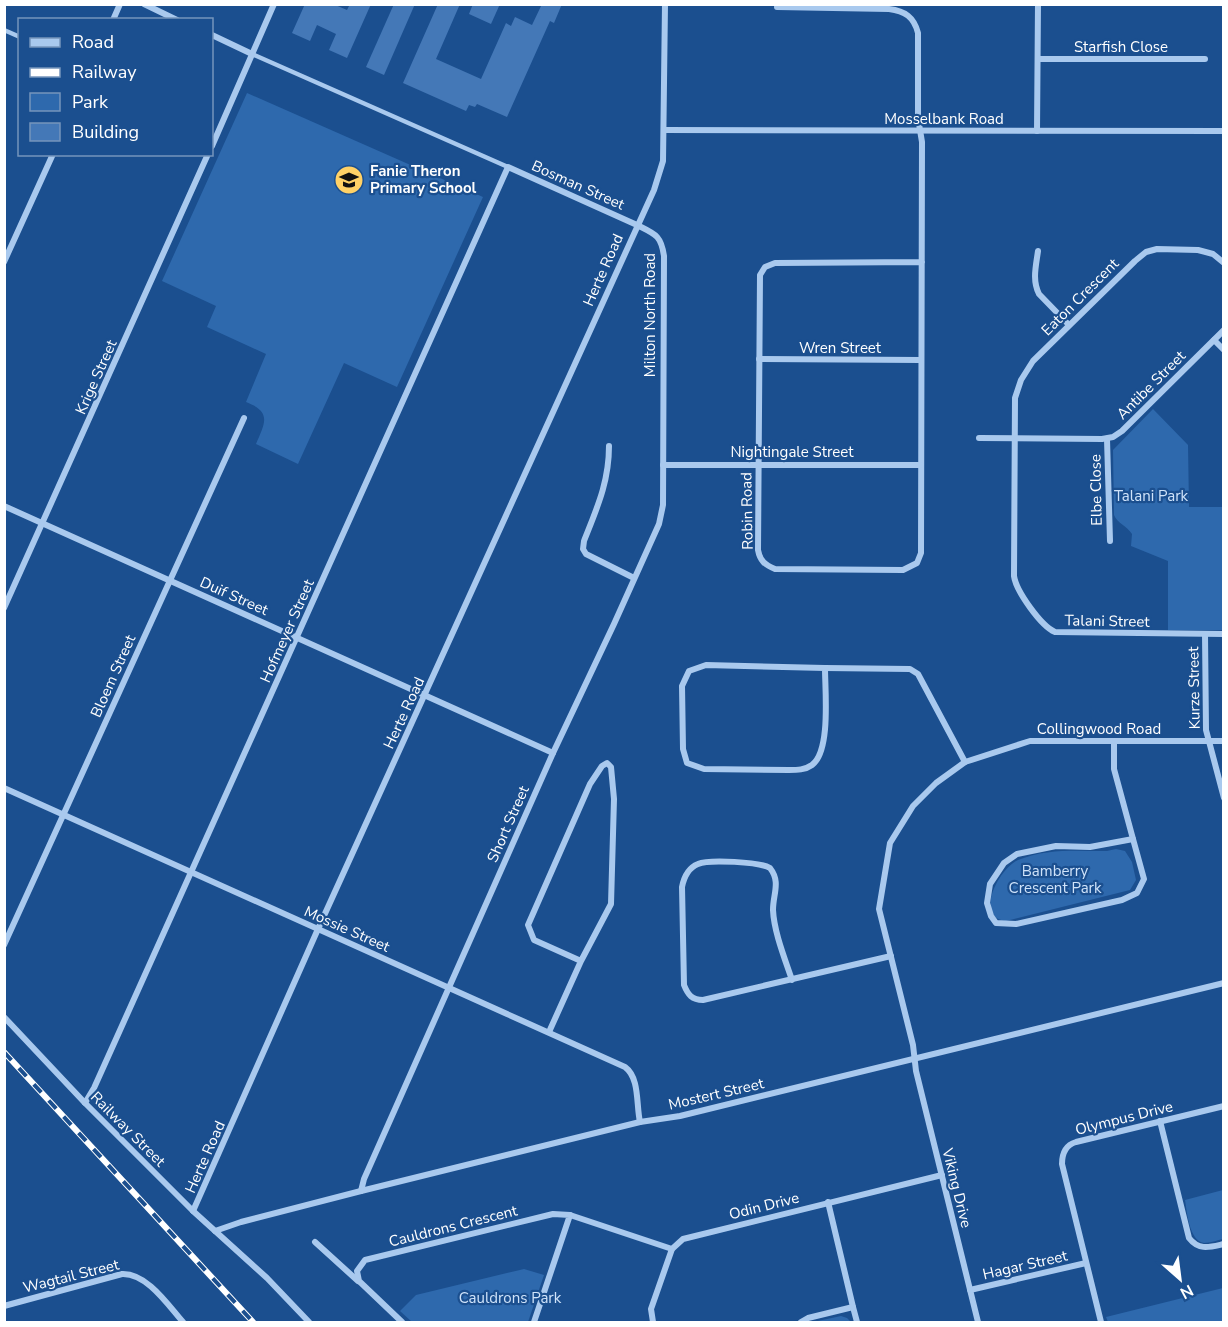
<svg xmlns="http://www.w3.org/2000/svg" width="1228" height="1327" viewBox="0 0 1228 1327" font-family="'Nunito Sans',sans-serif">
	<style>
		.green { fill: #2e69ad }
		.building { fill: #4478b7 }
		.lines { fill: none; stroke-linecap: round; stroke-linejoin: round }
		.lane { stroke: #a9c9ee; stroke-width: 4.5 }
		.street { stroke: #a9c9ee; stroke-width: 6 }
		.rail-casing { stroke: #fff; stroke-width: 6 }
		.rail { stroke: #1b4f8f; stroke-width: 4; stroke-dasharray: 11; stroke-linecap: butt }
		.labels { text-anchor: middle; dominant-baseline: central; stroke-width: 4.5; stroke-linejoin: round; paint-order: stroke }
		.street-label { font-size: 15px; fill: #fff; stroke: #1b4f8f }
		.poi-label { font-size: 15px; font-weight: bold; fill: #fff; stroke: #1b4f8f; text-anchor: start }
		.park-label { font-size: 15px; fill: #cfe3fa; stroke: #1b4f8f }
	</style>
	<rect width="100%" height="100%" fill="#1b4f8f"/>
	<g class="green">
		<path d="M247,93L483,197L397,387L344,363L298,464L256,444C265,423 272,412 246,402L266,354L207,327L216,306L162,281Z"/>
		<path d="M1153,409L1188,445L1189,507H1223V630H1168V561L1131,546L1132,534C1127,526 1117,523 1114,515L1113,450Z"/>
		<path d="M1116,849L1125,851L1132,862L1136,880L1130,890L1006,921C974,918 998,869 1018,860C1047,848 1077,851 1107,851Z"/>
		<path d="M1223,1190V1239C1218,1240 1210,1243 1204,1243C1189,1241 1187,1211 1185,1200Z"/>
		<polygon points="524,1269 544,1275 528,1322 412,1322 400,1311 416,1295"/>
		<polygon points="1223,1288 1223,1322 1108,1322 1106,1317"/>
		<polygon points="841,1316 847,1318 851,1322 813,1322"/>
	</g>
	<g class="building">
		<polygon points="305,4 333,4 347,10 350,4 371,4 347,58 329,50 336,34 317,25 310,41 292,33"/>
		<polygon points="394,4 415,4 384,75 366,67"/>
		<polygon points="438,4 460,4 436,59 481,79 506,23 511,26 515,17 532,25 542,4 562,4 554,23 550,21 507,117 477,104 475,107 469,105 466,111 403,83"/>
		<polygon points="473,4 500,4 491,24 469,14"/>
	</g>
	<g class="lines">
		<g class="lane">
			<polyline points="4,30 20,37"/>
			<polyline points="252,54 508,167"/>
		</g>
		<g class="street">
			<polyline points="144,4 177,20"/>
			<path d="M777,7L889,9C905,11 914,17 918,33V118L922,142L921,553L917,563L903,570L775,569C765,565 760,561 758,550L760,275L765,267L775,263L922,262"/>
			<polyline points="113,20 120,4"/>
			<polyline points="212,35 252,54"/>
			<polyline points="1038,59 1205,59"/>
			<polyline points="664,130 1224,131"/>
			<polyline points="1037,131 1038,4"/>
			<polyline points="212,146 274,4"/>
			<path d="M1038,251C1036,266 1032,280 1039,294L1069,325"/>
			<polyline points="4,262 53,154"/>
			<path d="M1224,263L1213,254L1198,250L1157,249L1146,252L1135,261L1033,361L1021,380L1015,398L1014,576C1016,591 1041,626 1055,632L1224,634"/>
			<polyline points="1214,340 1224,350"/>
			<polyline points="759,359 921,360"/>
			<polyline points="979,438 1102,439 1113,437 1122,431 1224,330"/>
			<polyline points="1107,439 1110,541"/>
			<path d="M609,446C609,482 597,508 584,541L583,549L586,554L634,578"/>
			<polyline points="663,465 921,465"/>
			<polyline points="4,506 553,753"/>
			<polyline points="4,608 208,154"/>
			<polyline points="1205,634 1206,730 1224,798"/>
			<path d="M706,665L825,668C825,691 831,751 812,765C805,770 797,770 789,770L704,769L687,763L683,749L682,686L689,671Z"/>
			<polyline points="825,668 910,669 918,674 965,762"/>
			<polyline points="1114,741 1114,769 1133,839"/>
			<path d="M4,788L625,1067C640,1078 636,1105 640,1122"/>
			<polygon points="1133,839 1144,879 1137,893 1122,900 1016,924 996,923 991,916 987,903 990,884 1004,863 1017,854 1056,846 1090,847"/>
			<polyline points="4,945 244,418"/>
			<path d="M792,980C785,959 774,932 773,910C773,894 781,882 770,868C760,862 709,859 698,864C688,868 684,877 682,887L684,985C688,995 692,1000 703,1000L891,956"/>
			<polyline points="4,1017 85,1103 193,1211 267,1278 309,1322"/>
			<polyline points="549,1032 581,961 534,940 528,925 590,784 602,766 607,763 611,767 614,799 611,904 581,961"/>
			<path d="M85,1103L94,1088L508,167L637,225C655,234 661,235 664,256L663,505L659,524L614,624L553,753L364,1179L361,1191"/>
			<path d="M1160,1121L1189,1238C1199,1251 1210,1247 1224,1244"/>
			<polyline points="828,1202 853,1307"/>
			<polyline points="193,1211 318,929 654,190 663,161 665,4"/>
			<polyline points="570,1215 672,1249"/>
			<polyline points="215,1231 241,1222 361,1191 640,1122 680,1116 1224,983"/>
			<polyline points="315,1242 358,1281"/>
			<polyline points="970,1290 1086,1263"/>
			<path d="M4,1306L122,1274C147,1273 168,1305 183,1322"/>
			<polyline points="402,1322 359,1281 357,1271 365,1260 553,1214 570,1215 534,1322"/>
			<polyline points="653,1322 651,1309 672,1249 683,1239 942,1175"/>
			<polyline points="801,1322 808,1318 853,1307 857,1322"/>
			<polyline points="978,1322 916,1071 913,1045 879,909 890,843 913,806 936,783 965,762 1030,741 1224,741"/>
			<path d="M1101,1322L1062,1164C1062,1153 1066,1145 1076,1142L1224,1106"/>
		</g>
		<g class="rail-casing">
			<polyline id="rail" points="4,1052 253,1322"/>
		</g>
		<use href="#rail" class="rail"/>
	</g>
	<defs>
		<g id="school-disc" transform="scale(1.5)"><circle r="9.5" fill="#ffd166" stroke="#1b4f8f"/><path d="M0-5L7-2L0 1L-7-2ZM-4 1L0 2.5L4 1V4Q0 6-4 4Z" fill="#111"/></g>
	</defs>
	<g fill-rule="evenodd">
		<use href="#school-disc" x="349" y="180"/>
	</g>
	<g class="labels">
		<g class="street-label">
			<text x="1121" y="47">Starfish Close</text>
			<text x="944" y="119">Mosselbank Road</text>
			<text transform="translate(578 185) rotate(24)">Bosman Street</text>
			<text transform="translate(603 270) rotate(-66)">Herte Road</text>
			<text transform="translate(1080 297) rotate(-45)">Eaton Crescent</text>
			<text transform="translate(650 315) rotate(-90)">Milton North Road</text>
			<text x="840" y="348">Wren Street</text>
			<text transform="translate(96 377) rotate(-66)">Krige Street</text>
			<text transform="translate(1151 385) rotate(-45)">Antibe Street</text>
			<text x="792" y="452">Nightingale Street</text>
			<text transform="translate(1096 490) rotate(-91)">Elbe Close</text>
			<text transform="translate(747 511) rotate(-91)">Robin Road</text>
			<text transform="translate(234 596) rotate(24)">Duif Street</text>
			<text transform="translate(1107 621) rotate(1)">Talani Street</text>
			<text transform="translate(287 631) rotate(-66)">Hofmeyer Street</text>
			<text transform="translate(113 676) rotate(-66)">Bloem Street</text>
			<text transform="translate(1194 688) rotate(-91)">Kurze Street</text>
			<text transform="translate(404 713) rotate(-65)">Herte Road</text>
			<text x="1099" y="729">Collingwood Road</text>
			<text transform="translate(508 824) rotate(-66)">Short Street</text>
			<text transform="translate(347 929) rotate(24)">Mossie Street</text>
			<text transform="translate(716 1094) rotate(-13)">Mostert Street</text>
			<text transform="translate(1124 1118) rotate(-14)">Olympus Drive</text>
			<text transform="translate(128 1129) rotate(45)">Railway Street</text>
			<text transform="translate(205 1157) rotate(-66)">Herte Road</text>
			<text transform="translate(957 1188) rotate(76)">Viking Drive</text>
			<text transform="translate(764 1206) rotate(-14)">Odin Drive</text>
			<text transform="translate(453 1226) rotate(-14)">Cauldrons Crescent</text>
			<text transform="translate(1025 1265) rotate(-13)">Hagar Street</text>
			<text transform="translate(71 1276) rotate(-14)">Wagtail Street</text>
		</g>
		<g class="poi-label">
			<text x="370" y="171">Fanie Theron<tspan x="370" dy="17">Primary School</tspan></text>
		</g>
		<g class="park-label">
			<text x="1151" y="496">Talani Park</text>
			<text x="1055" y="871">Bamberry<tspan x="1055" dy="17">Crescent Park</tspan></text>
			<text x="510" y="1298">Cauldrons Park</text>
		</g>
	</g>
	<rect width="1228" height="1327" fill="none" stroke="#ffffff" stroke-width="12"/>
	<rect x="18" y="18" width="195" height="138" fill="#1b4f8f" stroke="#7695bc" stroke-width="1.5"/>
	<rect x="30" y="38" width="30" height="9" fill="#a9c9ee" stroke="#7695bc" stroke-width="1.5"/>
	<text x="72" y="48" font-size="18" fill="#ffffff">Road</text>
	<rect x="30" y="68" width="30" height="9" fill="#ffffff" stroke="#7695bc" stroke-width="1.5"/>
	<text x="72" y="78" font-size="18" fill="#ffffff">Railway</text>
	<rect x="30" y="93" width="30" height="18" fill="#2e69ad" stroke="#7695bc" stroke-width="1.5"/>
	<text x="72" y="108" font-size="18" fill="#ffffff">Park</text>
	<rect x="30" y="123" width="30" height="18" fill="#4478b7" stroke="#7695bc" stroke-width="1.5"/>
	<text x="72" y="138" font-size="18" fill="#ffffff">Building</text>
	<g transform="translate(1180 1279) rotate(152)" stroke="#1b4f8f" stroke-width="4.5" paint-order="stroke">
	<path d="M0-4.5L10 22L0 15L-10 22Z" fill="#ffffff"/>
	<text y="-9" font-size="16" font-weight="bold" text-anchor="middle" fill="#ffffff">N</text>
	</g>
</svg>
